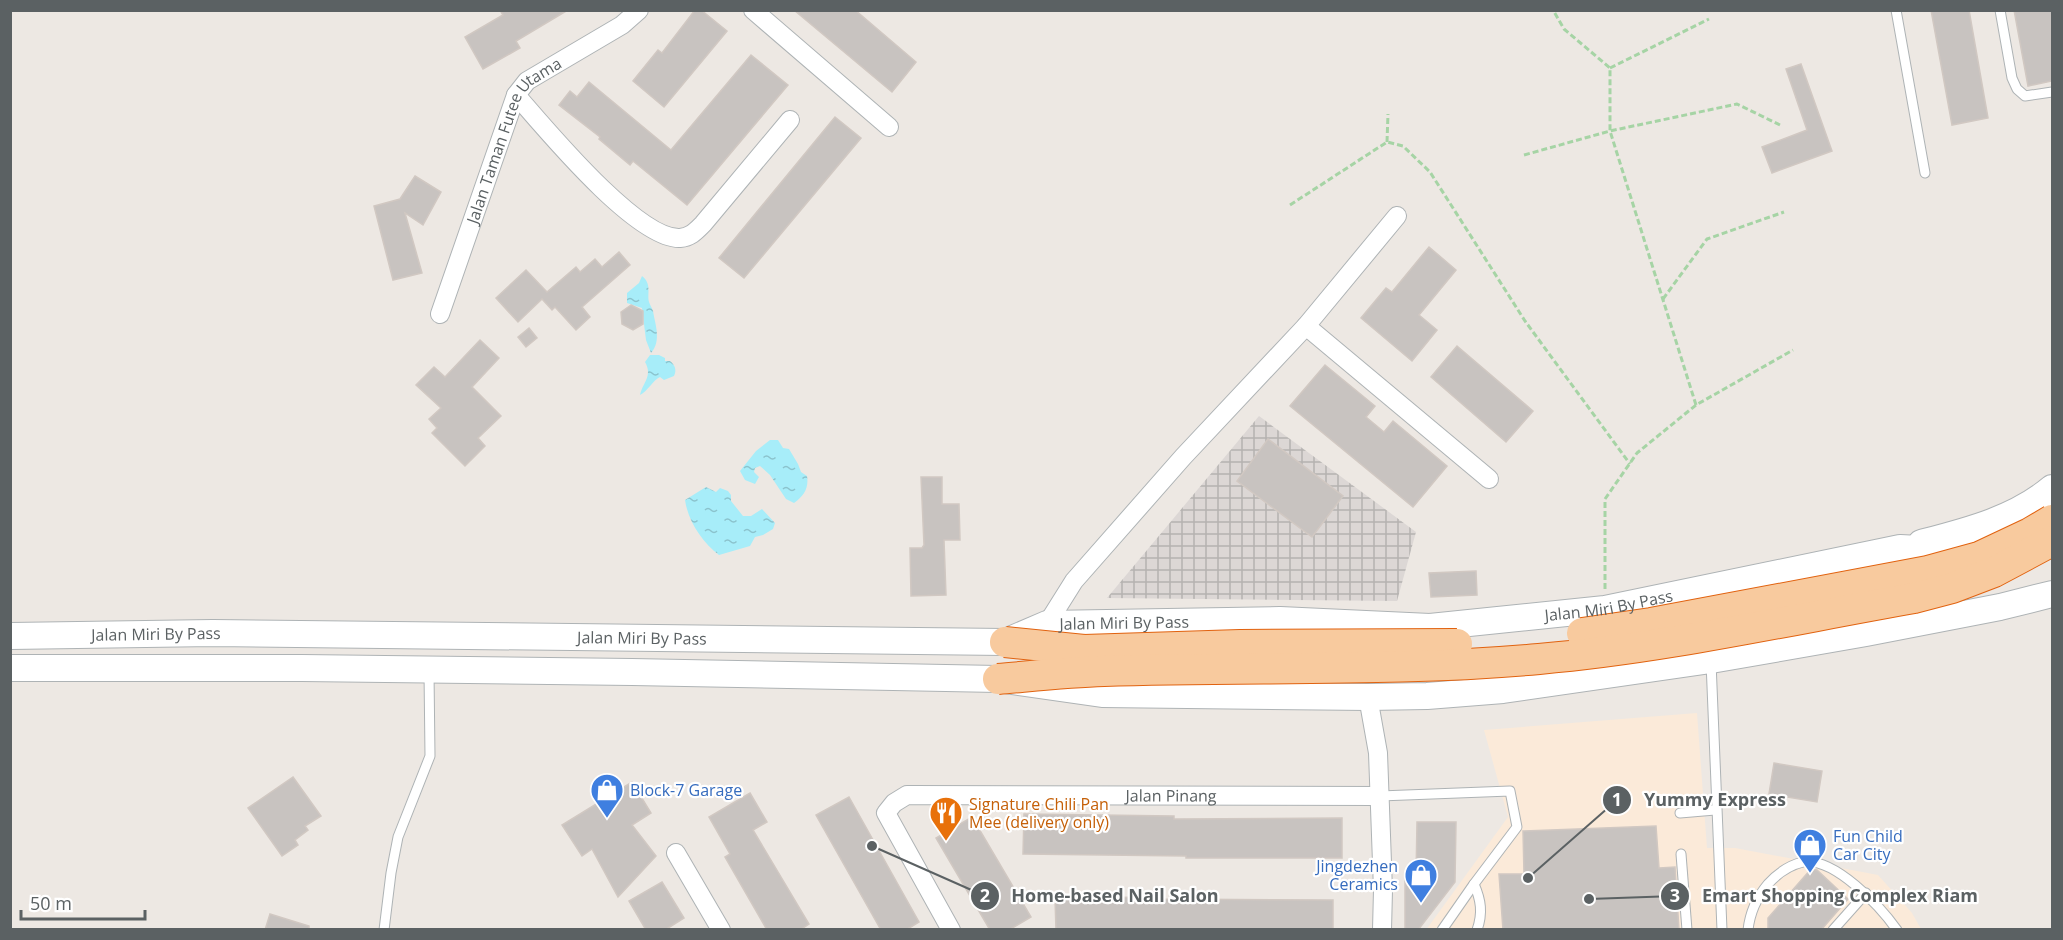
<svg xmlns="http://www.w3.org/2000/svg" width="2063" height="940" viewBox="0 0 2063 940" font-family="'Open Sans',sans-serif">
	<style>
		.commercial { fill: #fbead9 }
		.industrial { fill: url(#industrial-grid) }
		.water { fill: url(#water-ripples) }
		.building { fill: #c8c3c0; stroke: #d1c8c2; stroke-width: 1.5 }
		.lines { fill: none; stroke-linecap: round; stroke-linejoin: round }
		.service-casing { stroke: #aeb3b5; stroke-width: 11 }
		.minor-casing { stroke: #aeb3b5; stroke-width: 20 }
		.secondary-casing { stroke: #aeb3b5; stroke-width: 28 }
		.path { stroke: #a6d4a5; stroke-width: 3; stroke-dasharray: 6 3; stroke-linecap: butt }
		.service { stroke: #fff; stroke-width: 9 }
		.minor { stroke: #fff; stroke-width: 18 }
		.secondary { stroke: #fff; stroke-width: 26 }
		.trunk-bridge-casing { stroke: #e1620f; stroke-width: 32; stroke-linecap: butt }
		.trunk-bridge { stroke: #f8ca9e; stroke-width: 30 }
		.labels { text-anchor: middle; dominant-baseline: central; stroke-width: 4.5; stroke-linejoin: round; paint-order: stroke }
		.street-label { font-size: 16px; fill: #5b6163; stroke: #fff }
		.shop-label { font-size: 16px; fill: #366cbe; stroke: #fff; text-anchor: start }
		.food-label { font-size: 16px; fill: #c56008; stroke: #fff; text-anchor: start }
		.leader { fill: none; stroke: #5b6163; stroke-width: 2 }
		.callout-dot { fill: #5b6163; stroke: #fff; stroke-width: 2 }
		.mark-label { font-size: 18px; text-anchor: middle; font-weight: bold; fill: #fff }
		.callout-label { font-size: 18px; text-anchor: middle; font-weight: bold; fill: #5b6163; stroke: #fff; stroke-width: 4.5; stroke-linejoin: round; paint-order: stroke }
	</style>
	<defs>
		<pattern id="industrial-grid" width="8" height="8" patternUnits="userSpaceOnUse" patternTransform="scale(1.5)"><rect width="8" height="8" fill="#dcd7d5"/><path d="M0 4h8M4 0v8" fill="none" stroke="#b5b2b0"/></pattern>
		<pattern id="water-ripples" width="26" height="14" patternUnits="userSpaceOnUse" patternTransform="scale(1.5)"><rect width="26" height="14" fill="#a7edf9"/><path d="M2 4q2-2 4 0t4 0M15 11q2-2 4 0t4 0" fill="none" stroke="#8bc3cd"/></pattern>
	</defs>
	<rect width="100%" height="100%" fill="#ede8e3"/>
	<polygon class="commercial" points="1697,713 1707,848 1735,848 1878,875 1912,913 1921,929 1426,930 1508,817 1484,730"/>
	<polygon class="industrial" points="1259,416 1416,532 1397,601 1107,598"/>
	<g class="water">
		<path d="M642,276C652,284 647,293 649,302C650,305 652,308 653,311C655,324 662,341 651,353L646,340L642,308L627,303V293L639,283Z"/>
		<path d="M650,355H659L665,358V361H670C675,365 677,370 674,376L664,380L660,377C653,380 648,391 640,395C643,382 653,376 645,362Z"/>
		<path d="M770,440H778L783,448L789,449L798,464L801,472L807,476C809,488 804,496 794,503L786,499L770,475L760,466L755,468L754,472L759,477L755,484L745,480L740,471L756,451Z"/>
		<path d="M706,487L716,492L720,488L728,491L731,495V501L743,516H751L762,509L775,523L773,529L763,535L755,537L750,546L719,555C702,542 688,521 685,500Z"/>
	</g>
	<g class="building">
		<polygon points="500,10 568,10 516,41 520,48 483,69 465,37 503,15"/>
		<polygon points="695,10 701,10 727,31 664,107 633,81 658,50 662,53"/>
		<polygon points="794,10 855,10 916,62 892,92"/>
		<polygon points="1931,10 1969,10 1988,118 1952,125"/>
		<polygon points="2014,10 2052,10 2052,81 2028,86"/>
		<polygon points="751,55 788,85 687,205 633,161 630,165 599,139 600,137 559,105 570,91 577,97 589,82 671,150"/>
		<polygon points="1801,64 1832,151 1772,173 1762,147 1807,130 1786,69"/>
		<polygon points="835,117 861,138 744,278 719,258"/>
		<polygon points="415,176 441,192 423,225 405,213 422,273 393,280 374,206 400,199"/>
		<polygon points="1429,247 1456,270 1419,315 1437,330 1412,361 1361,318 1386,288 1392,292"/>
		<polygon points="619,252 630,265 582,307 590,317 576,330 555,307 552,310 542,299 518,322 496,298 526,270 547,292 576,267 580,272 595,259 602,267"/>
		<polygon points="631,305 643,311 643,324 633,330 622,324 621,312"/>
		<polygon points="529,328 537,338 526,347 518,337"/>
		<polygon points="480,340 499,358 472,387 501,416 478,438 485,446 465,466 432,433 437,428 429,419 441,408 416,385 434,367 445,377"/>
		<polygon points="1457,346 1533,411 1506,442 1431,377"/>
		<polygon points="1325,365 1375,406 1366,417 1384,432 1393,421 1447,466 1413,507 1290,406"/>
		<polygon points="1268,439 1343,496 1312,537 1237,481"/>
		<polygon points="921,477 942,477 942,504 959,504 960,540 944,540 946,595 911,596 910,548 922,548 924,545"/>
		<polygon points="1476,571 1477,595 1431,597 1429,573"/>
		<polygon points="1774,763 1822,771 1817,802 1769,794"/>
		<polygon points="293,777 321,816 305,826 308,830 295,840 298,845 282,856 248,808"/>
		<polygon points="632,782 651,813 632,825 656,856 618,897 592,849 582,856 562,825"/>
		<polygon points="750,793 767,822 753,830 809,924 800,930 767,930 725,857 730,854 709,817"/>
		<polygon points="849,797 919,922 906,930 881,930 816,815"/>
		<polygon points="1024,814 1174,816 1174,819 1342,818 1342,858 1186,858 1186,856 1023,854"/>
		<polygon points="972,817 1031,917 1009,930 990,930 936,838"/>
		<polygon points="1417,822 1456,822 1455,882 1418,930 1405,930 1405,876 1416,877"/>
		<polygon points="1656,826 1659,868 1675,867 1679,930 1503,930 1499,874 1524,874 1523,831"/>
		<polygon points="1811,869 1817,870 1848,899 1821,930 1768,930 1768,918"/>
		<polygon points="662,882 684,918 665,930 646,930 629,901"/>
		<polygon points="1161,897 1161,899 1333,900 1333,930 1056,930 1055,898"/>
		<polygon points="270,914 309,926 309,930 265,930"/>
	</g>
	<g class="lines">
		<g class="service-casing">
			<g id="service">
				<polyline points="1896,10 1925,173"/>
				<polyline points="2000,10 2012,78 2017,89 2025,96 2052,92"/>
				<polyline points="1711,662 1722,930"/>
				<polyline points="1380,796 1510,791 1517,827 1474,884 1442,930"/>
				<polyline points="1680,813 1715,810"/>
				<polyline points="1681,854 1687,930"/>
				<path d="M1474,884C1481,900 1483,913 1477,930"/>
				<polyline points="384,930 391,873 398,837 430,756 429,672"/>
				<path d="M1748,930C1750,912 1757,897 1768,884C1777,874 1790,865 1803,862C1834,857 1880,906 1897,930"/>
				<polyline points="1833,930 1866,893"/>
			</g>
		</g>
		<g class="minor-casing">
			<g id="minor">
				<polyline points="753,10 889,127"/>
				<path d="M516,95C545,128 637,240 680,238C691,237 696,231 703,224L790,120"/>
				<path id="s1" d="M440,314L516,95L527,81L622,25L639,10"/>
				<polyline points="1306,326 1489,479"/>
				<polyline points="1047,624 1074,581 1183,457 1306,326 1397,216"/>
				<polyline points="1368,697 1378,753 1383,890 1382,930"/>
				<polyline points="676,853 721,930"/>
				<path id="s2" d="M951,930L886,813L894,803L907,795L1380,796"/>
			</g>
		</g>
		<g class="secondary-casing">
			<g id="secondary">
				<path d="M1921,543C1967,531 2015,519 2052,488"/>
				<path id="s3" d="M10,636L213,633L1005,642L1047,624L1280,620L1430,627L1605,609L1900,548L1977,552"/>
				<polyline points="10,668 302,668 632,672 998,679 1102,694 1368,697 1427,696 1503,690 1711,660 1866,633 2000,607 2052,594"/>
			</g>
		</g>
		<g class="path">
			<polyline points="1610,68 1709,19"/>
			<polyline points="1387,142 1388,114"/>
			<polyline points="1524,155 1610,131 1610,68 1564,29 1553,10"/>
			<polyline points="1290,205 1387,142 1403,146 1430,172 1525,321 1630,464"/>
			<polyline points="1663,299 1707,239 1784,212"/>
			<polyline points="1696,405 1610,131 1737,104 1780,125"/>
			<polyline points="1605,589 1605,499 1637,453 1696,405 1793,350"/>
		</g>
		<use href="#service" class="service"/>
		<use href="#minor" class="minor"/>
		<use href="#secondary" class="secondary"/>
		<g class="trunk-bridge-casing">
			<g id="trunk-bridge">
				<polyline points="1582,633 1651,623 1928,571 1979,557 2030,533 2052,520"/>
				<polyline points="1005,642 1084,650 1240,645 1457,644"/>
				<path d="M998,679C1033,676 1069,672 1104,671C1249,666 1394,672 1539,659C1665,648 1789,620 1914,598L1952,588L1994,572L2052,541"/>
			</g>
		</g>
		<use href="#trunk-bridge" class="trunk-bridge"/>
	</g>
	<defs>
		<g id="shop-pin" transform="scale(1.725)"><path d="M0 17L-7.5 6A9.5 9.5 0 1 1 7.5 6Z" fill="#3f7fe0" stroke="#fff"/><path d="M-5-2.5h2.3a2.7 3.5 0 0 1 5.4 0H5L5.5 6h-11ZM-1.5-2.5h3a1.5 2.3 0 0 0-3 0Z" fill="#fff"/></g>
		<g id="restaurant-pin" transform="scale(1.725)"><path d="M0 17L-7.5 6A9.5 9.5 0 1 1 7.5 6Z" fill="#e8710a" stroke="#fff"/><path d="M-5-6h1v4h1v-4h1v4h1v-4h1v5L-1.5 .5V6h-2V.5L-5-1ZM5-6V6H3V1.5H1.5Q1.5-4 5-6Z" fill="#fff"/></g>
	</defs>
	<g fill-rule="evenodd">
		<use href="#shop-pin" x="607" y="790"/>
		<use href="#restaurant-pin" x="946" y="813"/>
		<use href="#shop-pin" x="1810" y="845"/>
		<use href="#shop-pin" x="1421" y="875"/>
	</g>
	<g class="labels">
		<g class="street-label">
			<text stroke="none"><textPath href="#s1" startOffset="192">Jalan Taman Futee Utama</textPath></text>
			<text stroke="none"><textPath href="#s3" startOffset="1604">Jalan Miri By Pass</textPath></text>
			<text stroke="none"><textPath href="#s3" startOffset="1118">Jalan Miri By Pass</textPath></text>
			<text stroke="none"><textPath href="#s3" startOffset="146">Jalan Miri By Pass</textPath></text>
			<text stroke="none"><textPath href="#s3" startOffset="632">Jalan Miri By Pass</textPath></text>
			<text stroke="none"><textPath href="#s2" startOffset="426">Jalan Pinang</textPath></text>
		</g>
		<g class="shop-label">
			<text x="630" y="790">Block-7 Garage</text>
			<text x="1833" y="836">Fun Child<tspan x="1833" dy="18">Car City</tspan></text>
			<text x="1398" y="866" text-anchor="end">Jingdezhen<tspan x="1398" dy="18">Ceramics</tspan></text>
		</g>
		<g class="food-label">
			<text x="969" y="804">Signature Chili Pan<tspan x="969" dy="18">Mee (delivery only)</tspan></text>
		</g>
	</g>
	<path class="leader" d="M1528 878L1617 800M872 846L985 896M1589 899L1675 896"/>
	<g class="callout-dot">
		<circle cx="1528" cy="878" r="6"/>
		<circle cx="872" cy="846" r="6"/>
		<circle cx="1589" cy="899" r="6"/>
		<circle cx="1617" cy="800" r="15"/>
		<circle cx="985" cy="896" r="15"/>
		<circle cx="1675" cy="896" r="15"/>
	</g>
	<g class="mark-label">
		<text x="1617" y="806">1</text>
		<text x="985" y="902">2</text>
		<text x="1675" y="902">3</text>
	</g>
	<g class="callout-label">
		<text x="1715" y="806">Yummy Express</text>
		<text x="1115" y="902">Home-based Nail Salon</text>
		<text x="1840" y="902">Emart Shopping Complex Riam</text>
	</g>
	<rect width="2063" height="940" fill="none" stroke="#5b6163" stroke-width="24"/>
	<path d="M21 910v9h124v-9" fill="none" stroke="#5b6163" stroke-width="3"/>
	<text x="30" y="910" font-size="18" fill="#5b6163" stroke="#ffffff" stroke-width="4.5" paint-order="stroke">50 m</text>
</svg>
